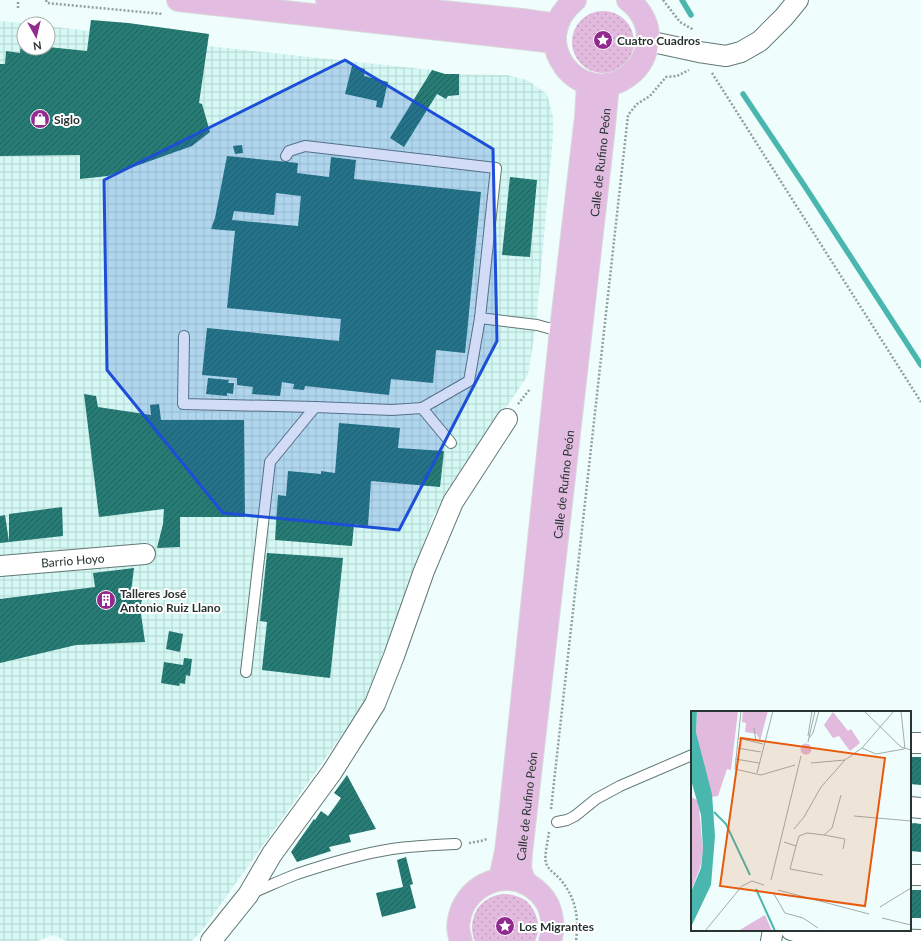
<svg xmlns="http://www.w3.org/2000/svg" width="921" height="941" viewBox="0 0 921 941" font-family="Lato,sans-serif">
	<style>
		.industrial { fill: url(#industrial-grid) }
		.grass { fill: url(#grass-dots) }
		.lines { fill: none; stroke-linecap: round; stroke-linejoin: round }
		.stream { stroke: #4ab7ae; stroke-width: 5.5 }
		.building { fill: url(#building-hatch); fill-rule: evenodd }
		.service-casing { stroke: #627976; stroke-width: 12 }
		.minor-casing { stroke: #627976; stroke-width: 22 }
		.primary-casing { stroke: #d8dada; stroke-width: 24 }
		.path { stroke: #929f9d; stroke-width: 2.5; stroke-dasharray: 2 2; stroke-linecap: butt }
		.service { stroke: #fff; stroke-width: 10 }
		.minor { stroke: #fff; stroke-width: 20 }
		.primary { stroke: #e3bde1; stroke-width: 22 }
		.marked { fill: #1d4ed8; fill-opacity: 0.2; stroke: #1d4ed8; stroke-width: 3; stroke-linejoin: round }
		.labels { text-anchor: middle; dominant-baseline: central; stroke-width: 4; stroke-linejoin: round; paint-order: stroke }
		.poi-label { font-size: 12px; font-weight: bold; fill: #293332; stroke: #fff; text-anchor: start }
		.street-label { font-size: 12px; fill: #293332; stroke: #fff }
		.inset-river { fill: none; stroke: #4ab7ae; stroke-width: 2 }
		.inset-road { fill: none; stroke: #a0adab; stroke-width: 1 }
		.view { fill: #e8590c; fill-opacity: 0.15; stroke: #e8590c; stroke-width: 2 }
		.inset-edge { fill: none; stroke: #293332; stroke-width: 2 }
	</style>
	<defs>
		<pattern id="industrial-grid" width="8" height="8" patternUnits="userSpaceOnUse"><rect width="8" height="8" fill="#d4f8f3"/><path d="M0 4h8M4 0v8" fill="none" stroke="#b6d5d1"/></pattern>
		<pattern id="grass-dots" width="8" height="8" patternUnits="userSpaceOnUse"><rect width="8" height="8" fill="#e1bade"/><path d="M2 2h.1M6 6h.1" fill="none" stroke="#c1a0bf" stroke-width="1.8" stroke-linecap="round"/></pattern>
		<pattern id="building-hatch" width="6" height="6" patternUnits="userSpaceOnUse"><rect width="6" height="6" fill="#277c75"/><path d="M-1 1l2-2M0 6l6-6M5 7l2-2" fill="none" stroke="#20615c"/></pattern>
	</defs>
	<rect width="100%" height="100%" fill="#effefc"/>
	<polygon class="industrial" points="91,20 128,23 209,34 208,46 432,70 445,74 507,75 527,80 547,94 553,117 553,137 536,325 528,375 434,515 365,703 203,929 192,941 67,941 53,935 37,941 0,941 0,21 30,24 24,24 24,48 48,48 48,26 89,31"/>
	<g class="grass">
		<circle cx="603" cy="42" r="31"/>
		<path d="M507,894C513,895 519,896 525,900C537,909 542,928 535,941H475C468,926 474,906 488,899C494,895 500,894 507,894Z"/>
	</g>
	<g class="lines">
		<g class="stream">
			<polyline points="682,0 691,15"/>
			<polyline points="743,94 804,185 921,365"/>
		</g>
	</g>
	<g class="building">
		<polygon points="91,20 128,23 209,34 199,103 202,104 210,132 192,146 108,176 80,179 80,155 0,156 0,64 5,64 6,51 20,53 21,44 24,44 24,48 48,48 48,47 87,51"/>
		<polygon points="352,66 365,69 364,76 388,82 382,108 376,107 377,101 345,94"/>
		<polygon points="432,70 445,74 459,74 459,95 448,96 446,99 437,94 404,147 390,138"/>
		<polygon points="242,145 243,153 235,154 233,146"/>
		<path d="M227,156L298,163L297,173L329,177L331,157L356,160L354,179L481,192L465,353L436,350L433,383L391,379L389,395L305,386L304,390L293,389L294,384L282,382L280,396L252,394L253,387L237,385V378L202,375L207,328L339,341L341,319L227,308L235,231L211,229L215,218ZM276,193L301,196L298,226L232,220L234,211L274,215Z"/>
		<polygon points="510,177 537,180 530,257 502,255"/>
		<polygon points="208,378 229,380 228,383 234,383 233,394 227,393 227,396 206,394"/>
		<polygon points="84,394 96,396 98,407 151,415 150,405 159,404 161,420 244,420 245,517 180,517 180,547 157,548 163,524 164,509 99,517"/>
		<polygon points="339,423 400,428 398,448 444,451 440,487 371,481 368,526 354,524 352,546 275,540 278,495 286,496 288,471 321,474 321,471 335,473"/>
		<polygon points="62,507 63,536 9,542 9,514"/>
		<polygon points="5,515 9,542 0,543 0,516"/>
		<polygon points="267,553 343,558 330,678 262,670 267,622 260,621"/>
		<polygon points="134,568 131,592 145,590 140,607 145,642 76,645 0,663 0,599 95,587 93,573"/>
		<polygon points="169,631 183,634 180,652 166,649"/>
		<polygon points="184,658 192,659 190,676 186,675 185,684 180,683 179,686 161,683 164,662 183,665"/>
		<polygon points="910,757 921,757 921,785 910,784"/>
		<polygon points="347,775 376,829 349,835 351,842 329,847 331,851 297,862 291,852 314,819 315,820 321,811 328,816 341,798 334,793"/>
		<polygon points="914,823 921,824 921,852 910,851 910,824"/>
		<polygon points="406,857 413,884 410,885 416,908 382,917 376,893 403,887 397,860"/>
		<rect x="910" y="890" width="11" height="28"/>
	</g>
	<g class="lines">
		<g class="service-casing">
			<g id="service">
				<polyline points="286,156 289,151 305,146 496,168 480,318 537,325 548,328 561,330"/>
				<polyline points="184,336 183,404 315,407"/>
				<polyline points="422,408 451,443"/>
				<polyline points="246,672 270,462 315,407 392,410 422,408 469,381 480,318"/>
				<polyline points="557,822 567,820 575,816 596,799 620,786 692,755"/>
				<path d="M252,893C267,887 281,880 297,874C327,864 360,854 392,849C413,846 435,845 456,844"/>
			</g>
		</g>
		<g class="minor-casing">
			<g id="minor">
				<polyline points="648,41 699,52 726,56 741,52 760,41 784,17 798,0"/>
				<path id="s1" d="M0,566L145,554"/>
				<polyline points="910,743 921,743"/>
				<polyline points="910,807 921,808"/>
				<polyline points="910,875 921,875"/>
				<polyline points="791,930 805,934 824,937 921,940"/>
				<polyline points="211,941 248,895 272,854 332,772 375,704 394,656 424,571 453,502 507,419"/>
				<polyline points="771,941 773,930"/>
			</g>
		</g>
		<g class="primary-casing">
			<g id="primary">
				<polyline points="178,0 555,42"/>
				<polyline points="327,0 522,20 557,25"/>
				<path d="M575,0C524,42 581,110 628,76C639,68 645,58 647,45C651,28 642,10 628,0"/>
				<polyline points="500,879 506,851 509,826 561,330 586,117 588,83"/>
				<path id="s2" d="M525,883L520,869L521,853L603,136L608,84"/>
				<path d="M461,941C459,934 457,927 459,920C464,888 500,869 529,885C537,890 544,897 548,905C553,917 554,929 550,941"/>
			</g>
		</g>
		<g class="path">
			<polyline points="46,0 47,3 163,14"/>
			<polyline points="663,0 680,22 692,29 693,31"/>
			<polyline points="18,8 18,0"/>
			<polyline points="712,73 921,402"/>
			<polyline points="518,404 530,389"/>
			<polyline points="551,809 628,115 637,104 650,96 666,77 677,76 689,70"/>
			<path d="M549,832C548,841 544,855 546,863C548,870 556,874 560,879C576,898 579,917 576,941"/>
			<polyline points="469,843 481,841 487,839"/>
		</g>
		<use href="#service" class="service"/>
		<use href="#minor" class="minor"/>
		<use href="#primary" class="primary"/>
	</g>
	<path class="marked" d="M345,60L493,149L497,341L399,530L223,513L107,370L104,180Z"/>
	<defs>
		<g id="sight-disc" transform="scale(1)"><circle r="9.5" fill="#91298f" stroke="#fff"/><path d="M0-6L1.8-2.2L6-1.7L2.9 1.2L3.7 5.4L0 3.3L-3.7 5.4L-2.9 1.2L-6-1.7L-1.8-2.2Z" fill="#fff"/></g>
		<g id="shop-disc" transform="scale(1)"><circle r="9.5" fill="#91298f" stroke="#fff"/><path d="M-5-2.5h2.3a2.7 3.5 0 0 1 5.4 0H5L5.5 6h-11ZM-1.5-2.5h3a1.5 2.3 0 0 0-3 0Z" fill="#fff"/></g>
		<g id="building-disc" transform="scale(1)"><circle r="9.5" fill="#91298f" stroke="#fff"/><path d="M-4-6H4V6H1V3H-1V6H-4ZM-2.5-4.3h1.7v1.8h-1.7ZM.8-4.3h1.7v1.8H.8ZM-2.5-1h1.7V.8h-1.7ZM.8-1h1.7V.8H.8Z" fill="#fff"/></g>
	</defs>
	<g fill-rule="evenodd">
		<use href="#sight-disc" x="603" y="40"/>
		<use href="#shop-disc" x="40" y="119"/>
		<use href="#building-disc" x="106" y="600"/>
		<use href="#sight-disc" x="505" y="926"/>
	</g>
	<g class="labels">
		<g class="poi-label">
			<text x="617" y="40">Cuatro Cuadros</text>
			<text x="54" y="119">Siglo</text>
			<text x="120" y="593">Talleres José<tspan x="120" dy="14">Antonio Ruiz Llano</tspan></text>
			<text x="519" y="926">Los Migrantes</text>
		</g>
		<g class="street-label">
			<text stroke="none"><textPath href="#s2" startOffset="726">Calle de Rufino Peón</textPath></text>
			<text stroke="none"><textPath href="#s2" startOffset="402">Calle de Rufino Peón</textPath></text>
			<text stroke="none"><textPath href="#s1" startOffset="73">Barrio Hoyo</textPath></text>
			<text stroke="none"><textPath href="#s2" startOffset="78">Calle de Rufino Peón</textPath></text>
		</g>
	</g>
	<g transform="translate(691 711)">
		<rect width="220" height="220" fill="#effefc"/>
		<path d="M109.5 38a5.5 5.5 0 1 1 11 0a5.5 5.5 0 1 1-11 0ZM74,204L81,220H47Z" fill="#e1bade"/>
		<path d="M0,86L6,89L8,97L12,140L9,157L0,180Z" fill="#e1bade"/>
		<path d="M142,1L157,20L160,18L169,32L159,40L148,25L142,27L133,14Z" fill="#e1bade"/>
		<path d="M6,0H47L40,59L36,58L27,85L21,86L10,41L5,21ZM52,0H77L69,30L66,23L54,21L55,12L51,11Z" fill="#e1bade"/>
		<path d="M0,0H6L5,21L21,83L24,125L20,174L0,216V181L10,157L12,138L10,104L0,69Z" fill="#4ab7ae"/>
		<path class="inset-river" d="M23,101L35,113L59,164M65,178L84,220"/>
		<path class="inset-road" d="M50,0L44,58L70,64L104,54M173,0L210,36L220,39M210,0L214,38M63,17L65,30M117,25L121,0M47,27L72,33M118,27L122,22L128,0M117,31L124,0M46,37L70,41M171,37L185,43L213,38M44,48L68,52M120,52L154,49M66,62L82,0M163,105L220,110M103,118L113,106L130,76L154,49L171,37L203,0M133,124L154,128L152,138M93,131L105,135L99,158L132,164M105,135L108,125L116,122L133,124L141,117L150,84M80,169L110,45M87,179L178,203M83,183L94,202L112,207L127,217M189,196L220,177M191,207L220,214M14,220L51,175L61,170L73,174"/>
		<path class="view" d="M50,27L194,47L174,195L29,175Z"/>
		<rect width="220" height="220" class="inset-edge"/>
	</g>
	<g transform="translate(36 36) rotate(172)"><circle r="19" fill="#ffffff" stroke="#a9adad"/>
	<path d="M0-3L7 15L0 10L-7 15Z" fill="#91298f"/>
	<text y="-6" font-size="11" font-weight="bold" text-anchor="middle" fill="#293332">N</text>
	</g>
</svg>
